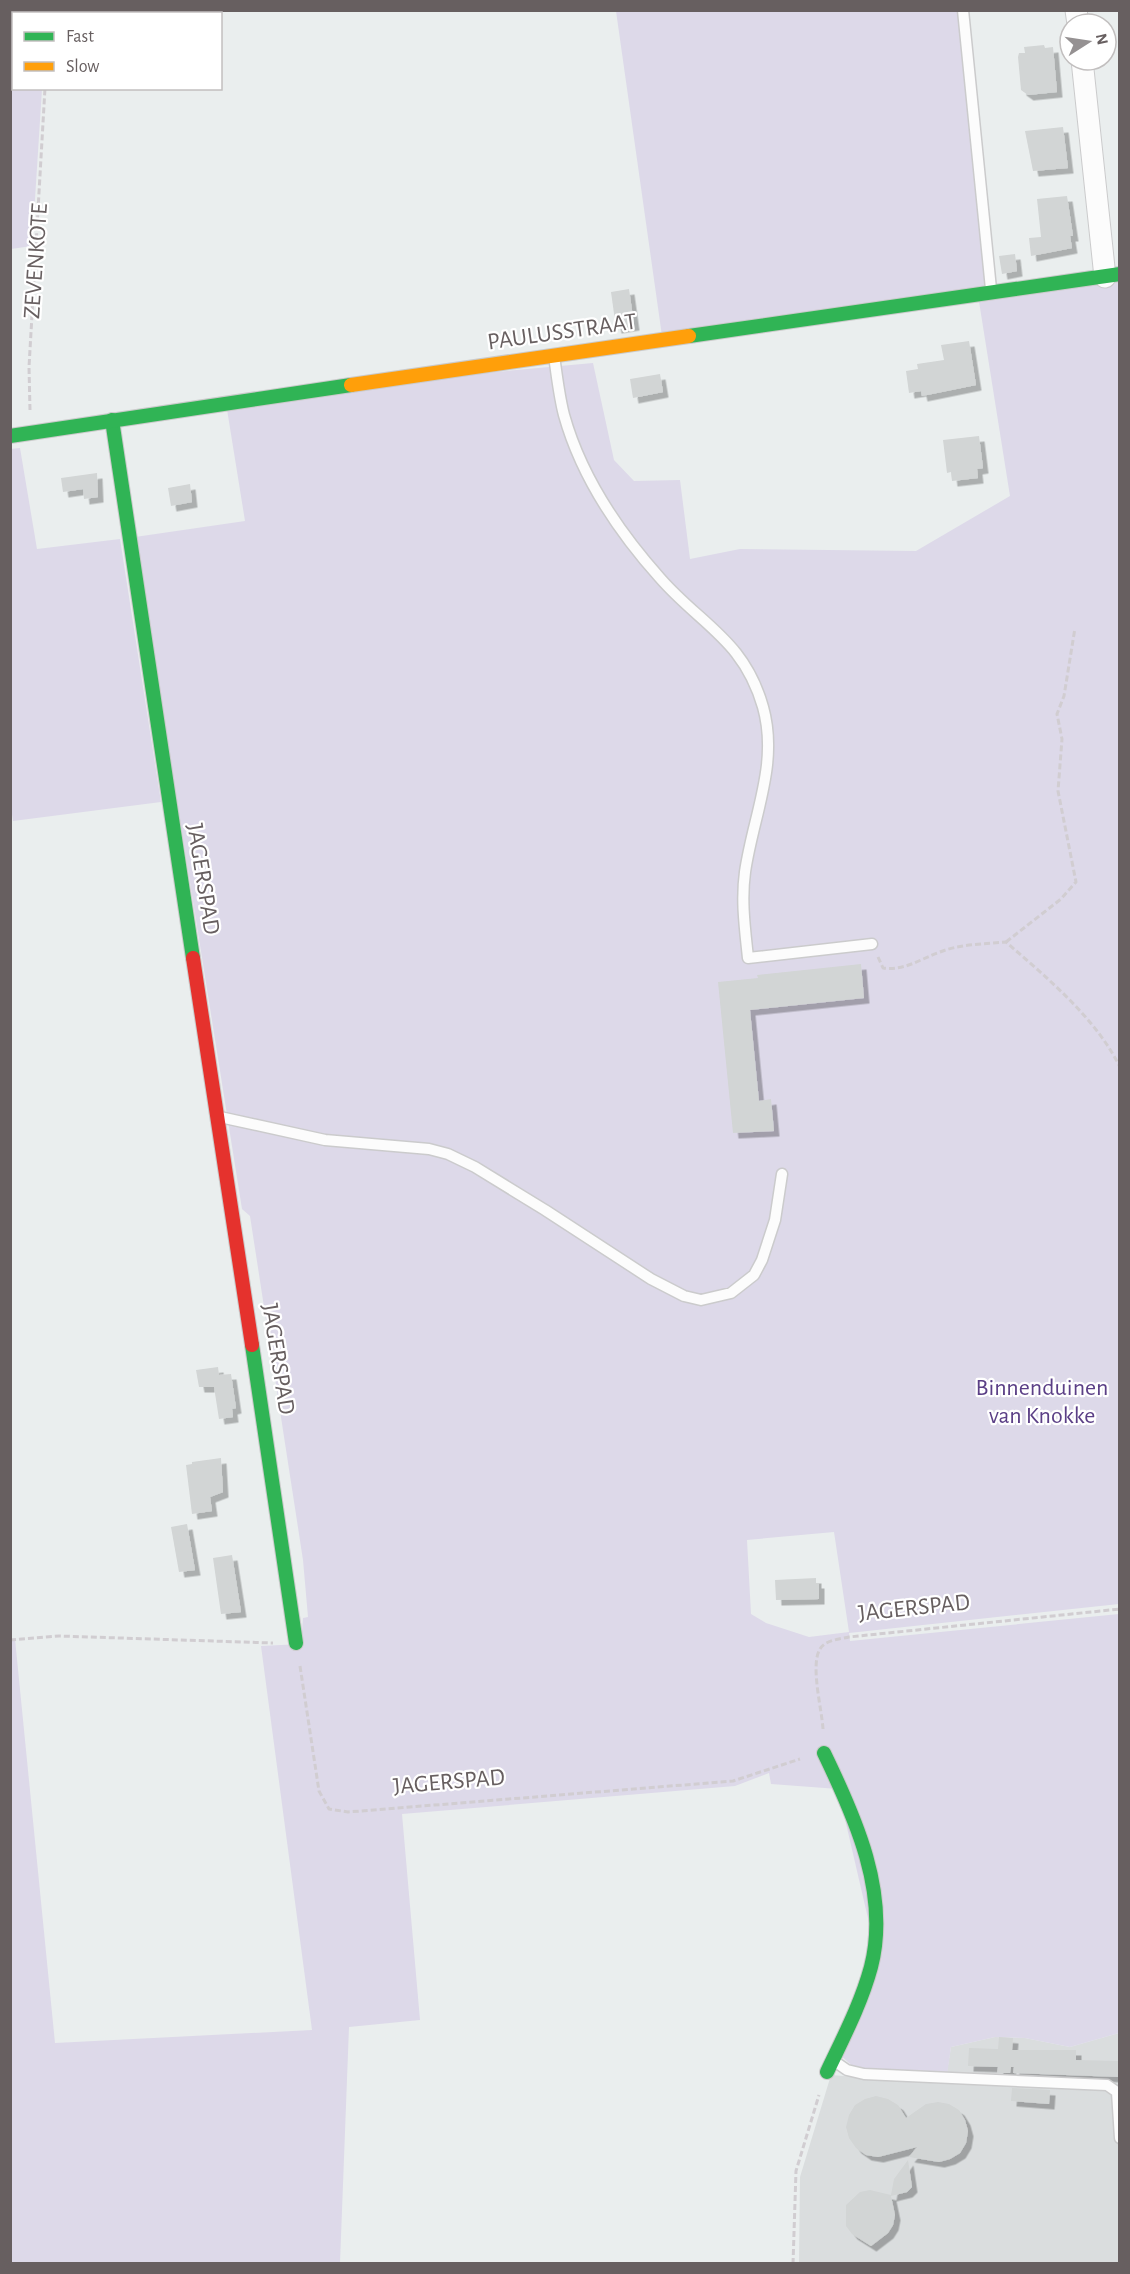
<svg xmlns="http://www.w3.org/2000/svg" width="1130" height="2274" viewBox="0 0 1130 2274" font-family="'Alegreya Sans',sans-serif">
	<style>
		.industrial { fill: #daddde }
		.green { fill: #ddd9e9; fill-rule: evenodd }
		.building { fill: #d2d5d5; filter: url(#shadow) }
		.lines { fill: none; stroke-linecap: round; stroke-linejoin: round }
		.lane-casing { stroke: #cbcbcc; stroke-width: 13 }
		.street-casing { stroke: #cbcbcc; stroke-width: 23 }
		.fast-casing { stroke: #cacaca; stroke-width: 16 }
		.slow-casing { stroke: #cacaca; stroke-width: 16 }
		.jam-casing { stroke: #cacaca; stroke-width: 16 }
		.path { stroke: #d1cdd1; stroke-width: 3; stroke-dasharray: 6 3; stroke-linecap: butt }
		.lane { stroke: #fcfcfc; stroke-width: 10 }
		.street { stroke: #fcfcfc; stroke-width: 21 }
		.fast { stroke: #30b455; stroke-width: 14 }
		.slow { stroke: #ff9f0a; stroke-width: 14 }
		.jam { stroke: #e5322d; stroke-width: 14 }
		.labels { text-anchor: middle; dominant-baseline: central; stroke-width: 4.5; stroke-linejoin: round; paint-order: stroke }
		.street-label { font-size: 24px; fill: #675f60; stroke: #fff }
		.park-label { font-size: 24px; fill: #5b3f86; stroke: #fff }
	</style>
	<defs>
		<filter id="shadow"><feDropShadow dx="5.5" dy="5.5" stdDeviation="0" flood-color="#0004"/></filter>
	</defs>
	<rect width="100%" height="100%" fill="#eaeeee"/>
	<polygon class="industrial" points="1119,2033 1119,2263 799,2264 800,2177 831,2075 945,2084 951,2047 995,2037 1025,2038 1070,2047"/>
	<g class="green">
		<polygon points="10,11 43,11 43,13 14,14 14,88 42,89 32,246 11,249"/>
		<path d="M616,11H959L989,286L1119,266V1604L849,1633L850,1641L1119,1614V2033L1070,2047L1025,2038L995,2037L951,2047L947,2075L856,2069L840,2055L876,1953L838,1789L771,1784L769,1773L735,1786L402,1814L420,2020L349,2027L340,2263H11L10,1639H15L55,2043L312,2030L261,1646L301,1644L303,1618L308,1617L303,1560L250,1216L242,1209L135,537L245,521L225,397L593,363L614,460L634,481L680,480L690,559L740,549L916,551L1010,496L977,289L662,336ZM834,1532L849,1632L809,1637L766,1623L751,1614L747,1540Z"/>
		<polygon points="20,448 37,549 120,539 161,802 13,821 10,801 10,449"/>
	</g>
	<g class="building">
		<polygon points="1044,45 1045,48 1053,47 1057,92 1028,95 1021,90 1018,57 1019,53 1025,53 1024,47"/>
		<polygon points="1063,127 1068,168 1033,171 1025,131"/>
		<polygon points="1067,196 1073,236 1070,236 1072,248 1031,256 1029,238 1041,237 1037,199"/>
		<polygon points="1015,254 1017,271 1002,274 999,256"/>
		<polygon points="629,289 634,325 616,328 611,292"/>
		<polygon points="969,341 976,385 922,396 921,391 909,393 906,371 918,369 917,364 944,360 941,345"/>
		<polygon points="660,374 663,392 633,398 630,379"/>
		<polygon points="979,436 983,468 977,469 978,478 952,481 951,472 947,473 943,440"/>
		<polygon points="97,473 98,497 84,499 83,489 63,492 61,478"/>
		<polygon points="190,484 192,502 171,506 168,488"/>
		<polygon points="861,964 864,998 750,1010 759,1101 771,1099 774,1131 733,1133 718,982 758,978 757,975"/>
		<polygon points="218,1367 219,1375 231,1374 236,1408 232,1409 233,1417 219,1419 214,1387 199,1387 196,1370"/>
		<polygon points="221,1458 223,1492 210,1497 212,1511 192,1514 186,1465 192,1464 192,1462"/>
		<polygon points="187,1524 195,1570 179,1572 171,1527"/>
		<polygon points="232,1555 241,1612 221,1614 213,1558"/>
		<polygon points="816,1578 816,1583 819,1583 819,1599 776,1600 775,1580"/>
		<polygon points="999,2037 1013,2038 1012,2050 1076,2050 1076,2060 1119,2061 1119,2077 1013,2073 1014,2067 1011,2067 1010,2073 997,2073 998,2067 968,2066 969,2048 998,2049"/>
		<polygon points="1012,2088 1050,2090 1049,2104 1011,2101"/>
		<polygon points="876,2096 888,2099 898,2105 906,2118 926,2104 938,2102 949,2104 959,2110 965,2120 968,2131 966,2143 960,2153 950,2159 939,2162 909,2157 917,2147 878,2157 866,2155 856,2148 849,2138 846,2127 849,2115 855,2105 865,2099"/>
		<polygon points="908,2160 912,2187 907,2192 891,2196 895,2215 893,2225 888,2233 871,2246 852,2234 846,2226 846,2205 860,2192 870,2190 891,2195 894,2179"/>
	</g>
	<g class="lines">
		<g class="lane-casing">
			<g id="lane">
				<polyline points="963,10 991,289"/>
				<path d="M554,356C557,376 559,396 564,415C581,476 618,531 660,578C701,625 744,640 763,707C779,764 753,816 745,872C741,901 745,929 748,958L872,944"/>
				<polyline points="220,1117 325,1140 429,1149 448,1154 475,1167 545,1210 651,1279 684,1296 701,1300 731,1293 754,1275 762,1260 775,1220 782,1174"/>
				<polyline points="834,2061 847,2070 864,2074 1107,2085 1117,2092 1120,2138"/>
			</g>
		</g>
		<g class="street-casing">
			<g id="street">
				<polyline points="1076,10 1078,24"/>
				<polyline points="1082,60 1105,277"/>
			</g>
		</g>
		<g class="fast-casing">
			<g id="fast">
				<polyline points="689,336 1120,274"/>
				<polyline points="112,420 193,958"/>
				<polyline points="10,436 351,385"/>
				<polyline points="252,1345 296,1643"/>
				<path d="M824,1753C855,1817 890,1894 871,1967C861,2004 843,2038 827,2072"/>
			</g>
		</g>
		<g class="slow-casing">
			<polyline id="slow" points="351,385 689,336"/>
		</g>
		<g class="jam-casing">
			<polyline id="jam" points="193,958 252,1345"/>
		</g>
		<g class="path">
			<polyline points="46,10 46,14"/>
			<polyline points="30,410 29,367 45,88"/>
			<polyline points="1006,942 1061,899 1076,882 1058,791 1062,739 1057,714 1064,696 1075,628"/>
			<path d="M878,957L883,968C905,971 920,959 940,952C960,944 984,944 1006,942C1047,978 1095,1017 1120,1067"/>
			<polyline points="10,1640 59,1636 273,1643"/>
			<polyline points="300,1666 319,1791 329,1809 348,1812 733,1781 800,1759"/>
			<path d="M823,1729C822,1710 810,1665 820,1649C825,1640 840,1639 849,1637L1120,1609"/>
			<polyline points="793,2264 796,2171 819,2095"/>
		</g>
		<use href="#lane" class="lane"/>
		<use href="#street" class="street"/>
		<use href="#fast" class="fast"/>
		<use href="#slow" class="slow"/>
		<use href="#jam" class="jam"/>
	</g>
	<g class="labels">
		<g class="street-label">
			<text transform="translate(36 261) rotate(-86)">ZEVENKOTE</text>
			<text transform="translate(562 332) rotate(-8)">PAULUSSTRAAT</text>
			<text transform="translate(203 879) rotate(81)">JAGERSPAD</text>
			<text transform="translate(278 1359) rotate(81)">JAGERSPAD</text>
			<text transform="translate(914 1608) rotate(-6)">JAGERSPAD</text>
			<text transform="translate(449 1782) rotate(-5)">JAGERSPAD</text>
		</g>
		<g class="park-label">
			<text x="1042" y="1388">Binnenduinen<tspan x="1042" dy="28">van Knokke</tspan></text>
		</g>
	</g>
	<rect width="1130" height="2274" fill="none" stroke="#675f60" stroke-width="24"/>
	<rect x="12" y="12" width="210" height="78" fill="#ffffff" stroke="#c2bfbf" stroke-width="1.5"/>
	<rect x="24" y="32" width="30" height="9" fill="#30b455" stroke="#c2bfbf" stroke-width="1.5"/>
	<text x="66" y="42" font-size="18" fill="#675f60">Fast</text>
	<rect x="24" y="62" width="30" height="9" fill="#ff9f0a" stroke="#c2bfbf" stroke-width="1.5"/>
	<text x="66" y="72" font-size="18" fill="#675f60">Slow</text>
	<g transform="translate(1088 42) rotate(78)"><circle r="28" fill="#ffffff" stroke="#c2bfbf" stroke-width="1.5"/>
	<path d="M0-4.5L10 22L0 15L-10 22Z" fill="#959192"/>
	<text y="-9" font-size="16" font-weight="bold" text-anchor="middle" fill="#675f60">N</text>
	</g>
</svg>
